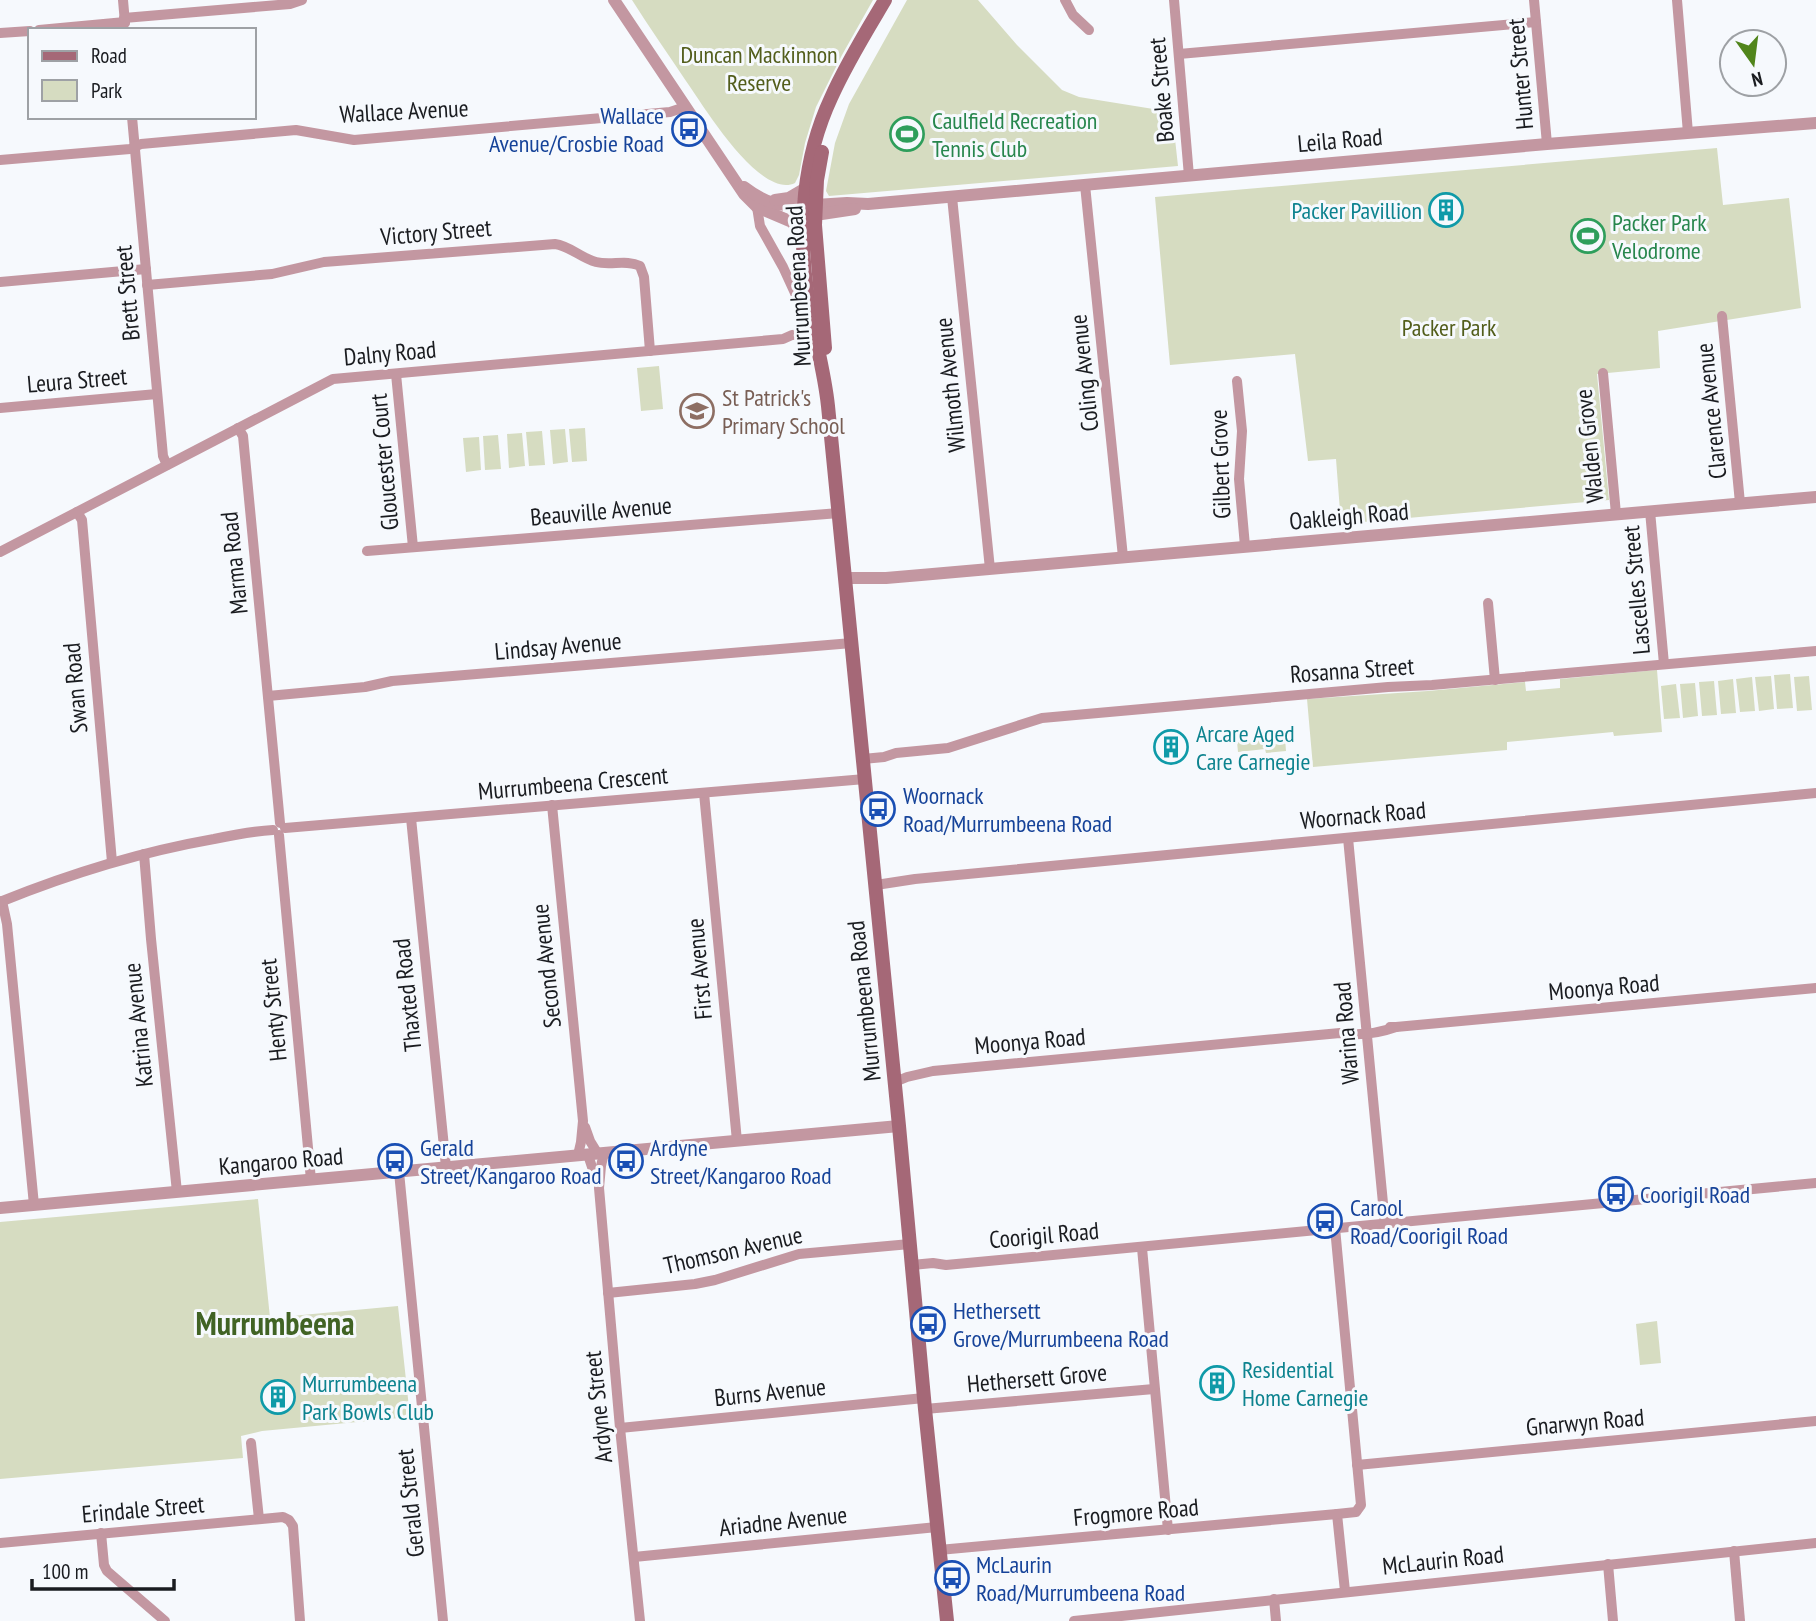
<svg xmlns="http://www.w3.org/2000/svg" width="1816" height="1621" viewBox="0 0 1816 1621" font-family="'PT Sans Narrow',sans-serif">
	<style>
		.green { fill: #d6dcc1 }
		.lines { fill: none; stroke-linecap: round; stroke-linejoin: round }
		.minor { stroke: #c397a1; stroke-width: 10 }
		.tertiary { stroke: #c397a1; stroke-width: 12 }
		.secondary { stroke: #a56877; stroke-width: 14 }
		.labels { text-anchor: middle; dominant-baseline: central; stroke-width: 6; stroke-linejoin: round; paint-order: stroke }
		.park-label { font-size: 24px; fill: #525d1b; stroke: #f6f9fd }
		.street-label { font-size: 24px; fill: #1a1c20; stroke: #f6f9fd }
		.transit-label { font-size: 24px; fill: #164399; stroke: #f6f9fd; text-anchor: start }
		.leisure-label { font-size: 24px; fill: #27864d; stroke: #f6f9fd; text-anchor: start }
		.culture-label { font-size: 24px; fill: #0d838f; stroke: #f6f9fd; text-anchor: start }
		.education-label { font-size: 24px; fill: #785e54; stroke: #f6f9fd; text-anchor: start }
		.district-label { font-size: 32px; font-weight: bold; fill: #416324; stroke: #f6f9fd }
	</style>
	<rect width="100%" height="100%" fill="#f6f9fd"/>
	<g class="green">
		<path d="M632,0H873L842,55L816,107L805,143L799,175L795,183C760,200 703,105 686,81C668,54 649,27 632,0Z"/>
		<polygon points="907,0 978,0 1017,45 1062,90 1079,97 1172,112 1178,166 829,196 826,191 835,143 849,104"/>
		<polygon points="1717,148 1723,205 1789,198 1801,308 1658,331 1660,368 1597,374 1609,500 1341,524 1336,459 1308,461 1295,354 1170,365 1155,197"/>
		<polygon points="659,366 663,409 641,411 637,368"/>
		<polygon points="585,428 587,461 572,462 569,429"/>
		<polygon points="565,429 568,462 553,464 550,430"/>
		<polygon points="542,431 545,465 529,466 526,432"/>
		<polygon points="522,433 525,466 509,468 507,434"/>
		<polygon points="498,435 501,469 485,470 483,436"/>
		<polygon points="479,437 481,470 466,472 463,438"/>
		<polygon points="1657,670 1662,732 1614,736 1613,732 1507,742 1507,750 1313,767 1307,699 1428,691 1525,682 1526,691 1560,688 1560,679"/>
		<polygon points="1790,674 1793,708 1777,709 1774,675"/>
		<polygon points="1771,676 1774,709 1759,711 1755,677"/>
		<polygon points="1809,676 1812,710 1797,711 1794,677"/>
		<polygon points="1752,677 1755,711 1740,712 1736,679"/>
		<polygon points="1733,679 1736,713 1721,714 1718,681"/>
		<polygon points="1714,681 1717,715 1702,716 1699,682"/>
		<polygon points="1695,683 1698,716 1683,718 1680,684"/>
		<polygon points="1676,684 1680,718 1664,719 1661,686"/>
		<polygon points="1285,738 1286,751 1266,753 1265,749 1238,752 1237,742"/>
		<polygon points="258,1199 270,1318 398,1306 410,1417 262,1431 241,1436 243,1458 0,1479 0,1222"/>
		<polygon points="1657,1321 1661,1363 1640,1365 1636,1324"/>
	</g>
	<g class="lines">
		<g class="minor">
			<polyline points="123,0 125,23"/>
			<polyline points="1065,0 1073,15 1089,30"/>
			<polyline points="1174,0 1189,176"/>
			<polyline points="1534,0 1547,144"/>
			<polyline points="1677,0 1688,133"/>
			<polyline points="124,18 290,4 302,0"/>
			<polyline points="39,30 125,22"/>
			<polyline points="0,33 30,31"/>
			<polyline points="1179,54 1536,22"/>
			<polyline points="132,117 163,456 167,465"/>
			<polyline points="0,160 130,149 141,144 296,130 354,140 670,112 685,107"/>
			<polyline points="1085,185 1123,557"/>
			<polyline points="952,197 990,569"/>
			<polyline points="757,207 760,226 783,267 800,304"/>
			<polyline points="0,282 146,269"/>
			<path d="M147,285L272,274L324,262L555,244C570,246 581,258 596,262C611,266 626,259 640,266L644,277L650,351"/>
			<polyline points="1722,316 1740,503"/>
			<polyline points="1603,373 1616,514"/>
			<polyline points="396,374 413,547"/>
			<polyline points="1237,381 1242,431 1239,479 1245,546"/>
			<polyline points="0,408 157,394"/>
			<polyline points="238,428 243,436 280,823"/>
			<polyline points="1650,511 1664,664"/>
			<polyline points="77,512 82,520 112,862"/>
			<polyline points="367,551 839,513"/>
			<polyline points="0,552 333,379 783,339 792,335 821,333"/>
			<polyline points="1488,603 1495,680"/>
			<polyline points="268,696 365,687 392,681 852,643"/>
			<polyline points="863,759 884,757 896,753 948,748 1042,718 1388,687 1432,685 1816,651"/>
			<polyline points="704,793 737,1141"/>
			<polyline points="552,805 583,1121 581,1142 578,1155"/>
			<polyline points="411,818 446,1167"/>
			<polyline points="285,828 865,779"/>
			<polyline points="279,835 311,1180"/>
			<polyline points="1348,838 1385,1224"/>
			<polyline points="144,854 151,939 177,1192"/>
			<polyline points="876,885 915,879 1816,793"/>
			<polyline points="2,901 7,924 34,1205"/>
			<path d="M0,902C69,874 140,852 214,839C233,835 253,831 273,830"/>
			<polyline points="1390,1027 1396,1027 1816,988"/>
			<path d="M895,1082L907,1077L933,1071L1340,1033C1358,1036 1379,1033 1396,1027"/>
			<polyline points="585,1127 590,1141 598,1154"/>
			<polyline points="604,1153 601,1166 599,1188 620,1428 640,1621"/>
			<polyline points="588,1155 597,1182"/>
			<polyline points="399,1172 443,1621"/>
			<polyline points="1335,1228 1361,1505 1356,1512 1337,1514 1345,1591"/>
			<polyline points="1142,1248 1168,1530"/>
			<polyline points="912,1265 933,1263 946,1265 1816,1183"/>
			<polyline points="608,1293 695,1284 715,1280 799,1254 910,1244"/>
			<polyline points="925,1409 1154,1389"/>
			<polyline points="620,1428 924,1398"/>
			<polyline points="251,1443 259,1519"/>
			<polyline points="1357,1465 1816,1421"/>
			<polyline points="101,1533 104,1565 107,1571 165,1621"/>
			<polyline points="0,1543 283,1517 289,1520 293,1526 300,1621"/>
			<polyline points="939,1550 1337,1514"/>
			<polyline points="1734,1551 1740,1621"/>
			<polyline points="634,1557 937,1527"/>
			<polyline points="1608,1564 1613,1621"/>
			<polyline points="1274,1599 1276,1621"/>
			<polyline points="1074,1621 1816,1543"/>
		</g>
		<g class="tertiary">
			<polyline points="614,0 744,194 757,207 792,222 802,236"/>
			<path d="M744,187C765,203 778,206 804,206"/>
			<polyline points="775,200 789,198 806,188"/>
			<polyline points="815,205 847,203 868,204 1547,144 1816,123"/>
			<polyline points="815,215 855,209"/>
			<polyline points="845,578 886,578 921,575 1816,497"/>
			<polyline points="0,1208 899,1126"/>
		</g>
		<g class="secondary">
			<path d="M885,0C866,32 846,64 831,98C803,158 798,227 807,291C812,330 824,367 828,406L899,1126L925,1409L947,1621"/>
			<polyline points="822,152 817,180 815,225 825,348"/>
		</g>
	</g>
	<defs>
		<g id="bus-ring" transform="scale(1.75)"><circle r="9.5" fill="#f6f9fd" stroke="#1a4fb4" stroke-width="1.5"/><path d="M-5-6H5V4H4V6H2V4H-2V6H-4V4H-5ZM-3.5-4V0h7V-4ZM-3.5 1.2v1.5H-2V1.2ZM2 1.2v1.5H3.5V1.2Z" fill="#1a4fb4"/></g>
		<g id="stadium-ring" transform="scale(1.75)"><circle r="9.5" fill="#f6f9fd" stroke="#2e9e5b" stroke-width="1.5"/><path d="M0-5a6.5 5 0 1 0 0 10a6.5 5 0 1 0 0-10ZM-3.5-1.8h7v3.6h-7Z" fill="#2e9e5b"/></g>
		<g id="building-ring" transform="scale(1.75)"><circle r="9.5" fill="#f6f9fd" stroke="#0f9aa8" stroke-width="1.5"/><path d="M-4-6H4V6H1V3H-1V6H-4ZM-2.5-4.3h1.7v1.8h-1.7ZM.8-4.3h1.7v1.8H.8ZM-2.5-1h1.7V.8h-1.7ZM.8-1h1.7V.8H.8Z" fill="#0f9aa8"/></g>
		<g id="school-ring" transform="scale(1.75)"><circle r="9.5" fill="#f6f9fd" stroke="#8d6e63" stroke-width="1.5"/><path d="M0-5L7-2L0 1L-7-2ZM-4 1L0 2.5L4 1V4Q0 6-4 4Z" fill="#8d6e63"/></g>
	</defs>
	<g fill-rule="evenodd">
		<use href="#bus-ring" x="689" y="129"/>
		<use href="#stadium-ring" x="907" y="134"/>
		<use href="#building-ring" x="1446" y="210"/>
		<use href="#stadium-ring" x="1588" y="236"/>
		<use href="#school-ring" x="697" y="411"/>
		<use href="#building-ring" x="1171" y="747"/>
		<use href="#bus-ring" x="878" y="809"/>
		<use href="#bus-ring" x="395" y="1161"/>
		<use href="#bus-ring" x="626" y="1161"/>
		<use href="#bus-ring" x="1616" y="1194"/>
		<use href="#bus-ring" x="1325" y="1221"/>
		<use href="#bus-ring" x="928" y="1324"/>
		<use href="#building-ring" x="1217" y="1383"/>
		<use href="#building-ring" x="278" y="1397"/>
		<use href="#bus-ring" x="952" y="1578"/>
	</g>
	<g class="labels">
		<g class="park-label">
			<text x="759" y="54">Duncan Mackinnon<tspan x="759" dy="28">Reserve</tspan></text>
			<text x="1449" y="327">Packer Park</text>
		</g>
		<g class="street-label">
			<text transform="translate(1520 74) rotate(-95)">Hunter Street</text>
			<text transform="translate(1161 90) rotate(-95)">Boake Street</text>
			<text transform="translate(404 111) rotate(-3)">Wallace Avenue</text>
			<text transform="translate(1340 140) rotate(-5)">Leila Road</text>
			<text transform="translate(436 232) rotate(-5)">Victory Street</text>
			<text transform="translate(798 286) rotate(-93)">Murrumbeena Road</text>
			<text transform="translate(127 293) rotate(-95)">Brett Street</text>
			<text transform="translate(390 353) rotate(-5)">Dalny Road</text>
			<text transform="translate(1084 373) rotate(-96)">Coling Avenue</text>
			<text transform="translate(77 380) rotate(-5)">Leura Street</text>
			<text transform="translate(950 385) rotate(-96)">Wilmoth Avenue</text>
			<text transform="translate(1711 411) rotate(-96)">Clarence Avenue</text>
			<text transform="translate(1589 446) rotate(-96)">Walden Grove</text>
			<text transform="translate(384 462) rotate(-95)">Gloucester Court</text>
			<text transform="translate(1220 464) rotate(-92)">Gilbert Grove</text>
			<text transform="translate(601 511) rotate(-5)">Beauville Avenue</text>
			<text transform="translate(1349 516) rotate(-5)">Oakleigh Road</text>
			<text transform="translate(234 563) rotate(-96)">Marma Road</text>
			<text transform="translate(1636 590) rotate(-95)">Lascelles Street</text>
			<text transform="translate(558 646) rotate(-5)">Lindsay Avenue</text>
			<text transform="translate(1352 670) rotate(-4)">Rosanna Street</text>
			<text transform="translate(75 688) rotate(-95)">Swan Road</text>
			<text transform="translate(573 783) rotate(-5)">Murrumbeena Crescent</text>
			<text transform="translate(1363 815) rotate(-5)">Woornack Road</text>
			<text transform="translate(546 966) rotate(-96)">Second Avenue</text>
			<text transform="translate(699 969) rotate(-95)">First Avenue</text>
			<text transform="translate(1604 987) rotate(-5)">Moonya Road</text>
			<text transform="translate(407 995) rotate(-96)">Thaxted Road</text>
			<text transform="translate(864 1001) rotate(-96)">Murrumbeena Road</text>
			<text transform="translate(273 1010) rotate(-96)">Henty Street</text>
			<text transform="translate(138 1025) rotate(-96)">Katrina Avenue</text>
			<text transform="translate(1346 1033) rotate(-95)">Warina Road</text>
			<text transform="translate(1030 1041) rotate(-5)">Moonya Road</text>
			<text transform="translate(281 1161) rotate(-5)">Kangaroo Road</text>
			<text transform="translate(1044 1235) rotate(-5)">Coorigil Road</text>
			<text transform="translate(733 1250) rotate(-13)">Thomson Avenue</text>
			<text transform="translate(1037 1378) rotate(-5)">Hethersett Grove</text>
			<text transform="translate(770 1392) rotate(-6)">Burns Avenue</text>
			<text transform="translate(598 1407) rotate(-96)">Ardyne Street</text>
			<text transform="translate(1585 1422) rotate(-5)">Gnarwyn Road</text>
			<text transform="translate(410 1503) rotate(-96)">Gerald Street</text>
			<text transform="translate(143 1509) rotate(-5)">Erindale Street</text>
			<text transform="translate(1136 1512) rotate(-5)">Frogmore Road</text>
			<text transform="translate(783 1521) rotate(-6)">Ariadne Avenue</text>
			<text transform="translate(1443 1560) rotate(-6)">McLaurin Road</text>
		</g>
		<g class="transit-label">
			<text x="664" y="115" text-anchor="end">Wallace<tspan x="664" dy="28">Avenue/Crosbie Road</tspan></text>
			<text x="903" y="795">Woornack<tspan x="903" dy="28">Road/Murrumbeena Road</tspan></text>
			<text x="420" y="1147">Gerald<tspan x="420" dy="28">Street/Kangaroo Road</tspan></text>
			<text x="650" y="1147">Ardyne<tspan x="650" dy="28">Street/Kangaroo Road</tspan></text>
			<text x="1640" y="1194">Coorigil Road</text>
			<text x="1350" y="1207">Carool<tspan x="1350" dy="28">Road/Coorigil Road</tspan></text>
			<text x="953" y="1310">Hethersett<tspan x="953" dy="28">Grove/Murrumbeena Road</tspan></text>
			<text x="976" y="1564">McLaurin<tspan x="976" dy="28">Road/Murrumbeena Road</tspan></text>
		</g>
		<g class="leisure-label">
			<text x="932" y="120">Caulfield Recreation<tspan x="932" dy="28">Tennis Club</tspan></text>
			<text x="1612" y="222">Packer Park<tspan x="1612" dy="28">Velodrome</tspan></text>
		</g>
		<g class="culture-label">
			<text x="1422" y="210" text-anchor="end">Packer Pavillion</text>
			<text x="1196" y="733">Arcare Aged<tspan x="1196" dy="28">Care Carnegie</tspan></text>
			<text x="1242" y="1369">Residential<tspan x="1242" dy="28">Home Carnegie</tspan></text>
			<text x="302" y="1383">Murrumbeena<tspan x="302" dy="28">Park Bowls Club</tspan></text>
		</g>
		<g class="education-label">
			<text x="722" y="397">St Patrick's<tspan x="722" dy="28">Primary School</tspan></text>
		</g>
		<g class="district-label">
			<text x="275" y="1323">Murrumbeena</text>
		</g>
	</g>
	<rect x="28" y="28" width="228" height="91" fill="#f6f9fd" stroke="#9ea1a5" stroke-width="2"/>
	<rect x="42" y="51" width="35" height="10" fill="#a56877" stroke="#9ea1a5" stroke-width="2"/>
	<text x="91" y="63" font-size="21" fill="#1a1c20">Road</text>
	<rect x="42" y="80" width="35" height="21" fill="#d6dcc1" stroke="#9ea1a5" stroke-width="2"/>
	<text x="91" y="98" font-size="21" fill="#1a1c20">Park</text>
	<g transform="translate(1753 63) rotate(166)"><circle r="33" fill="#f6f9fd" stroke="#9ea1a5" stroke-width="2"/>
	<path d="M0-5L12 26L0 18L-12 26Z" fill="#51851b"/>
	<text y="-10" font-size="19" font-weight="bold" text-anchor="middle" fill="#1a1c20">N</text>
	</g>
	<path d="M32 1579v10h142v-10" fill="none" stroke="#1a1c20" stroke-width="3.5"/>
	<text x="42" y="1579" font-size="21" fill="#1a1c20" stroke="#f6f9fd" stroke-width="5" paint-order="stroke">100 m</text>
</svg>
